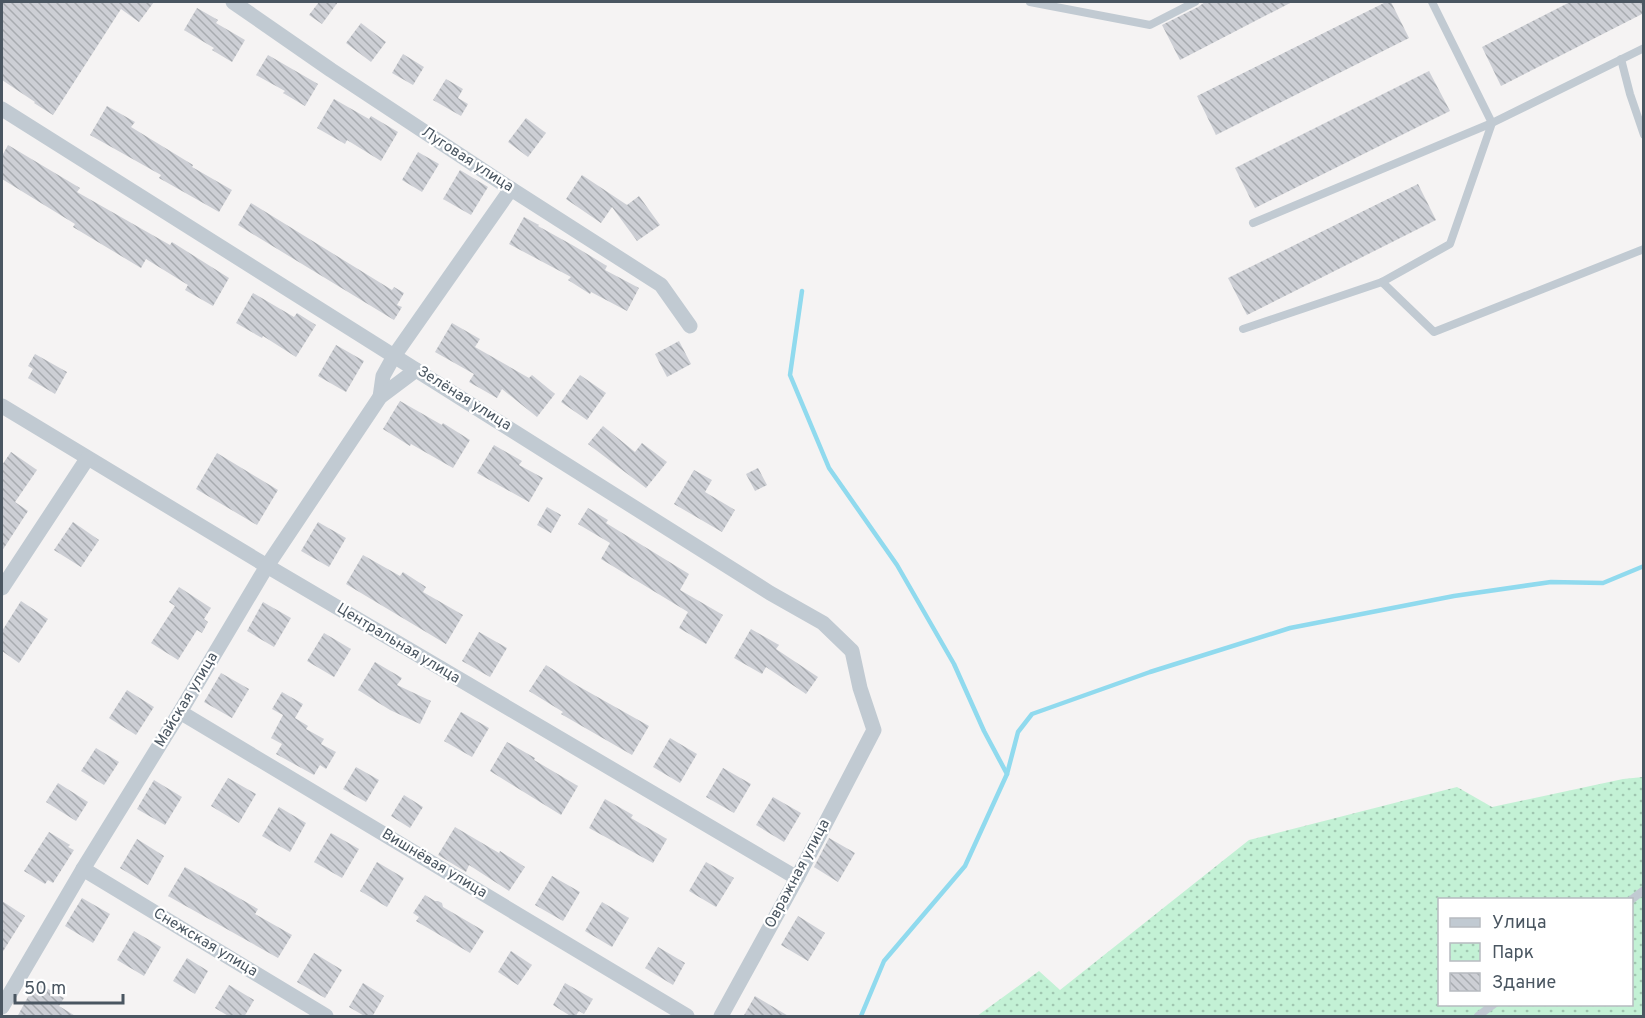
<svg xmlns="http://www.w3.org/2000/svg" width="1645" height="1018" viewBox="0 0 1645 1018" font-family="Overpass,sans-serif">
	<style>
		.park { fill: url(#park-dots); fill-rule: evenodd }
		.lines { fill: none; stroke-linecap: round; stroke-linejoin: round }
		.stream { stroke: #90daee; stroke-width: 4.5 }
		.building { fill: url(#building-back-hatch) }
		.lane { stroke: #c1cad2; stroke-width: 8 }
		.street { stroke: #c1cad2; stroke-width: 15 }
		.labels { text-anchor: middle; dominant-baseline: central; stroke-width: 4.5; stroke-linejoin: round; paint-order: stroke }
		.street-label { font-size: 15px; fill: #4a5661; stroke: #fff }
	</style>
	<defs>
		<pattern id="park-dots" width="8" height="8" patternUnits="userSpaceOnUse" patternTransform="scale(1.5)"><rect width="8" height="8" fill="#c3f1d5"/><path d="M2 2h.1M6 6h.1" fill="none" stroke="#a0c6b0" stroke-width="1.8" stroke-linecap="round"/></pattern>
		<pattern id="building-back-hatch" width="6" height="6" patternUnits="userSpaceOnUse" patternTransform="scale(1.5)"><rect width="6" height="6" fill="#cdcfd5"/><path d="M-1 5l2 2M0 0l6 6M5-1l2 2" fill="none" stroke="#a8abb0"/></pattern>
	</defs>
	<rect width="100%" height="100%" fill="#f5f3f3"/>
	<path class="park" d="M1643,777V1016H977L1039,971L1060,990L1249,840L1457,787L1492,807L1623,779ZM1440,900H1632V1004H1440Z"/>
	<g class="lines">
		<g class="stream">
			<polyline points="802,291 790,375 829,468 897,565 954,664 984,731 1007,774"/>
			<polyline points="861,1016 884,961 965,866 1007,774 1018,732 1032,714 1150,672 1290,628 1454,596 1551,582 1603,583 1644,566"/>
		</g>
	</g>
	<g class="building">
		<polygon points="2,2 154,2 139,22 121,9 53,115 34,103 35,102 2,80"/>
		<polygon points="319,2 338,2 322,24 309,15"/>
		<polygon points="1205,2 1292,2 1180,60 1162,25 1198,7"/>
		<polygon points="1386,2 1391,2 1409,38 1216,135 1197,96"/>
		<polygon points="1570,2 1644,2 1644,13 1501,86 1482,47"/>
		<polygon points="197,8 218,20 216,23 245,40 232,62 212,50 214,48 184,30"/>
		<polygon points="361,23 386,42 371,62 346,43"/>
		<polygon points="403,54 424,67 413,85 392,73"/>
		<polygon points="268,55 318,84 305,106 283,93 285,91 256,75"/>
		<polygon points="1429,71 1450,111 1255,208 1235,168"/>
		<polygon points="446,79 463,89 458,98 468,104 461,116 433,100"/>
		<polygon points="334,99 369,119 371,116 398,132 381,161 347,140 345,144 317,128"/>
		<polygon points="107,106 135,122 131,127 193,165 192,167 232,190 219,212 159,178 161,175 90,135"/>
		<polygon points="526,118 546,133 528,157 508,142"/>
		<polygon points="8,145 80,188 77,192 170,245 172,242 229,278 213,306 185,290 188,285 146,259 141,268 73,227 75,224 2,179 2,156"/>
		<polygon points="418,152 439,164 422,192 402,180"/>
		<polygon points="460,170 488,187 471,215 443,199"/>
		<polygon points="582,175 627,205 639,196 660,225 637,241 612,207 601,223 566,199"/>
		<polygon points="1418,184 1436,220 1247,315 1228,278"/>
		<polygon points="251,203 392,290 394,287 404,293 397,305 402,307 394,320 238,225"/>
		<polygon points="524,217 539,225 538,226 574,246 607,266 605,270 639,288 627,311 591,292 590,294 568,280 571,277 509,244"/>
		<polygon points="253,293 294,317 297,313 316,325 296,357 263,336 262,338 236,323"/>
		<polygon points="452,323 480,339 475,347 529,378 532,375 555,394 537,417 502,389 497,398 469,382 474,374 435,352"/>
		<polygon points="679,341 691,364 667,377 655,354"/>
		<polygon points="336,345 364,361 346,392 318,376"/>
		<polygon points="35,354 67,372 55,394 28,378 33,369 28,366"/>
		<polygon points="580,375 606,393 587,420 561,402"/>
		<polygon points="400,401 442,425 443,423 470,440 453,468 411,444 410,446 383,429"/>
		<polygon points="603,426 635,452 642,443 667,462 646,488 588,444"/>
		<polygon points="494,445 522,461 519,465 543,478 529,502 477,473"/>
		<polygon points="11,452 37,470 15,502 28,511 2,551 2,465"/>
		<polygon points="217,453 278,490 257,525 196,489"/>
		<polygon points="758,468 767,485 755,491 746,474"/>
		<polygon points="694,470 712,480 705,492 735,510 722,532 674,504"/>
		<polygon points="547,507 561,515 551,533 537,525"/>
		<polygon points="588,508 608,520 606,523 689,574 680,590 723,615 706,644 679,628 688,612 601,559 610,543 578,524"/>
		<polygon points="73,522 99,540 81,567 54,550"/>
		<polygon points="318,522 346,538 329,567 301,551"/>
		<polygon points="363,555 400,576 403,572 426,587 423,592 463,615 446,644 346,584"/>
		<polygon points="179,587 211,608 204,619 208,622 202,633 197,630 178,660 151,643 175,606 169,602"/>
		<polygon points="21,601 48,619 19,663 2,651 2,631"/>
		<polygon points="263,602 291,618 274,647 247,631"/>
		<polygon points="751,629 779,645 776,649 818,677 806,694 766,667 762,674 734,658"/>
		<polygon points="479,632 507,648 490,677 462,661"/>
		<polygon points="324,633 351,649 334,677 307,661"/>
		<polygon points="375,662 402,678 397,685 431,701 420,724 390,710 358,690"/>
		<polygon points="546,665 578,686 649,726 632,755 561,714 563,712 529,691"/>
		<polygon points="221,673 249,689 232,718 204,702"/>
		<polygon points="127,690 154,707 136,735 109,718"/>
		<polygon points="282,692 303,704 295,718 308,726 306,729 324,739 321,744 336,752 326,769 320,765 314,775 276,754 282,744 271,738 283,715 272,709"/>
		<polygon points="461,712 489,728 472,757 444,741"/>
		<polygon points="670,738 697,754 680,783 653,767"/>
		<polygon points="507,742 535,758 534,760 578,786 561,815 490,771"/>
		<polygon points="96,748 119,762 104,785 81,771"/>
		<polygon points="356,767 379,780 366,802 343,789"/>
		<polygon points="723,768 751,784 734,813 706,797"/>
		<polygon points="228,778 256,794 239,823 211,806"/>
		<polygon points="154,780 182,797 165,825 137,809"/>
		<polygon points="58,783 88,802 76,821 46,802"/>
		<polygon points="404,795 423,807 410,828 391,816"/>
		<polygon points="773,797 801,813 784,842 756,825"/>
		<polygon points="605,799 633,815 631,818 667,839 653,863 589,828"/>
		<polygon points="279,807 306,823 290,852 262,836"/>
		<polygon points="455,827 499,853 500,851 525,867 509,891 469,865 466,872 438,855"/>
		<polygon points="49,832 70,845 68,847 74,850 53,883 48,880 45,884 24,871"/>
		<polygon points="331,833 359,849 342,878 314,862"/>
		<polygon points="829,838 855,853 838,882 814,867"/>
		<polygon points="137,839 164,856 148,885 120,868"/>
		<polygon points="377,862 404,878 387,907 360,891"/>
		<polygon points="706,862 734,878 716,907 689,891"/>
		<polygon points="185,867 258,909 255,914 292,935 278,958 168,896"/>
		<polygon points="552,876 580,892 563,921 535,905"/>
		<polygon points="425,895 435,901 438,901 442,903 443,907 484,931 470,953 416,921 419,917 413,913"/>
		<polygon points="82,898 110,914 93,943 65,926"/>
		<polygon points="2,901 25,916 2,953"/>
		<polygon points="602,902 629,918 612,947 585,931"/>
		<polygon points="798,916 825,933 808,961 781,945"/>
		<polygon points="134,931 161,947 144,976 117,960"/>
		<polygon points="658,947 685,963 673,985 645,968"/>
		<polygon points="511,951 532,965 518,985 498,972"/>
		<polygon points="314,953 342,970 325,998 297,982"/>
		<polygon points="187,958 208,971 195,994 173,981"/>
		<polygon points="36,982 64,998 59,1006 77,1017 17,1017"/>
		<polygon points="363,983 384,996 372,1017 366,1017 349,1007"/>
		<polygon points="565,983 593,999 584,1014 579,1011 575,1017 572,1017 553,1005"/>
		<polygon points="229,985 254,1000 244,1017 230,1017 215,1008"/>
		<polygon points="755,996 790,1017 743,1017"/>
	</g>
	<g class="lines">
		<g class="lane">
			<polyline points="1030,2 1150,25 1195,2"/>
			<polyline points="1621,59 1630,94 1644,135"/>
			<polyline points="1253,223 1492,123 1644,48"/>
			<polyline points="1382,282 1434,332 1644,249"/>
			<polyline points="1243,329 1382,282 1450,244 1492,123 1432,2"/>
			<polyline points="1631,900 1644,890"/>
			<polyline points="1478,1016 1494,1004"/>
		</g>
		<g class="street">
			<polyline points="233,2 331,70 508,187 661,285 690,326"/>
			<polyline points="2,109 770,593 823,623 852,651 860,688 874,730 797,878 721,1016"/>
			<polyline points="380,397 383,376 394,356 511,189"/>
			<polyline points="2,406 267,566 797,878"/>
			<polyline points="2,588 87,459"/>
			<polyline points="180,712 687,1016"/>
			<polyline points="83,869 326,1016"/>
			<polyline points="2,1007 83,869 180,712 267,566 380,397 416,370"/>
		</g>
	</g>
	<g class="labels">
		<g class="street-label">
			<text transform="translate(467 160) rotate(33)">Луговая улица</text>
			<text transform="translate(464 399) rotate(32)">Зелёная улица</text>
			<text transform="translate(398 644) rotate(31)">Центральная улица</text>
			<text transform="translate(187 700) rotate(-59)">Майская улица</text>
			<text transform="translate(434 864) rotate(31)">Вишнёвая улица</text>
			<text transform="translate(798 874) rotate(-62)">Овражная улица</text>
			<text transform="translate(205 943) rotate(31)">Снежская улица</text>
		</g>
	</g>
	<rect width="1645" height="1018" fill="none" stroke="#4a5661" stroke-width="6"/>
	<rect x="1438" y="898" width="195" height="108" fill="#ffffff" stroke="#b7bbc0" stroke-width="1.5"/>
	<rect x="1450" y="918" width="30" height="9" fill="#c1cad2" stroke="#b7bbc0" stroke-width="1.5"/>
	<text x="1492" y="928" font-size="18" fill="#4a5661">Улица</text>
	<rect x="1450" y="943" width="30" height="18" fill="url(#park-dots)" stroke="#b7bbc0" stroke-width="1.5"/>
	<text x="1492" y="958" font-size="18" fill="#4a5661">Парк</text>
	<rect x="1450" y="973" width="30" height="18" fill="url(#building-back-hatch)" stroke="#b7bbc0" stroke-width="1.5"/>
	<text x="1492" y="988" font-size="18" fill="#4a5661">Здание</text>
	<path d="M15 994v9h108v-9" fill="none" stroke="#4a5661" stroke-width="3"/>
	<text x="24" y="994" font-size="18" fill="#4a5661" stroke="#ffffff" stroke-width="4.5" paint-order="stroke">50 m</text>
</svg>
